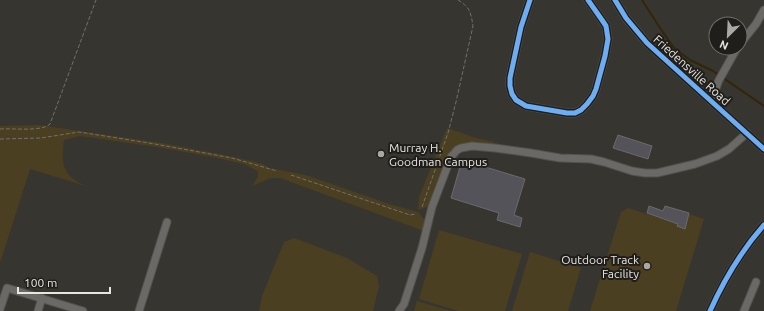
<svg xmlns="http://www.w3.org/2000/svg" width="764" height="311" viewBox="0 0 764 311" font-family="Ubuntu,sans-serif">
	<style>
		.green { fill: #4b3f22 }
		.lines { fill: none; stroke-linecap: round; stroke-linejoin: round }
		.stream { stroke: #322609; stroke-width: 2 }
		.building { fill: #54535a; stroke: #6b6a69 }
		.minor-casing { stroke: #53514d; stroke-width: 9 }
		.path { stroke: #72706d; stroke-width: 1; stroke-dasharray: 4 2; stroke-linecap: butt }
		.minor { stroke: #6b6966; stroke-width: 7 }
		.cycleway-casing { stroke: #201e1a; stroke-width: 8 }
		.cycleway { stroke: #6dadf4; stroke-width: 5 }
		.poi-dot { fill: #aba8a3; stroke: #201e1a; stroke-width: 1.5 }
		.labels { text-anchor: middle; dominant-baseline: central; stroke-width: 4; stroke-linejoin: round; paint-order: stroke }
		.street-label { font-size: 12px; fill: #e9e6e1; stroke: #201e1a }
		.poi-label { font-size: 12px; fill: #e9e6e1; stroke: #201e1a; text-anchor: start }
	</style>
	<rect width="100%" height="100%" fill="#373530"/>
	<g class="green">
		<path d="M39,125L162,143L239,158L263,164L269,168L306,175L389,204L418,212L424,219L426,224L424,231L280,178H271L252,186L258,177V171L244,164L213,157L157,147L80,136L64,140C60,166 64,178 89,187L30,169L0,263V126Z"/>
		<path d="M447,128L476,138L494,142L490,147C477,144 466,140 455,148L431,202L427,207L418,210L419,197Z"/>
		<polygon points="628,208 678,224 677,226 684,229 689,214 704,219 676,311 590,311 621,212"/>
		<polygon points="439,230 522,254 505,311 458,311 419,299"/>
		<polygon points="294,238 347,258 377,276 379,286 373,311 259,311 262,296 284,242"/>
		<polygon points="530,252 581,268 568,311 512,311"/>
		<polygon points="417,301 451,311 414,311"/>
	</g>
	<g class="lines">
		<polyline class="stream" points="642,0 660,28 674,48 690,60 713,71 764,106"/>
	</g>
	<g class="building">
		<polygon points="618,135 652,146 648,159 613,148"/>
		<polygon points="462,160 525,179 514,215 522,218 520,227 497,220 499,213 451,198"/>
		<polygon points="649,206 663,211 665,206 689,213 685,229 677,226 678,224 647,213"/>
	</g>
	<g class="lines">
		<g class="minor-casing">
			<g id="minor">
				<polyline points="530,0 521,27 510,78 510,86 512,94 516,100 526,106 567,113 575,113 581,110 587,104 593,96 596,89 605,56 608,39 606,26 602,20 588,0"/>
				<polyline points="615,0 626,18 647,43 764,149"/>
				<polyline points="740,44 756,24 764,10"/>
				<polyline points="711,101 719,80 737,48"/>
				<polyline points="0,309 7,288 83,311"/>
				<polyline points="38,311 42,298"/>
				<polyline points="139,311 167,222"/>
				<polyline points="399,311 404,304 422,248 432,207 451,157 457,150 461,148 472,146 495,148 531,153 560,158 591,159 604,162 632,171 645,173 657,173 695,164 717,156 729,149 747,133"/>
				<path d="M710,311C724,280 741,251 764,225"/>
				<polyline points="744,311 756,282"/>
			</g>
		</g>
		<g class="path">
			<path d="M0,129C12,128 42,132 50,124L96,0"/>
			<polyline points="0,139 41,138 79,132 149,143 205,153 232,158 277,171"/>
			<polyline points="291,175 410,215 416,214"/>
			<path d="M422,207L448,133L456,102L473,26C471,13 470,7 458,0"/>
		</g>
		<use href="#minor" class="minor"/>
		<g class="cycleway-casing">
			<g id="cycleway">
				<polyline points="530,0 521,27 510,78 510,86 512,94 516,100 526,106 567,113 575,113 581,110 587,104 593,96 596,89 605,56 608,39 606,26 602,20 588,0"/>
				<polyline points="615,0 626,18 647,43 764,149"/>
				<path d="M710,311C724,280 741,251 764,225"/>
			</g>
		</g>
		<use href="#cycleway" class="cycleway"/>
	</g>
	<g class="poi-dot">
		<circle cx="381" cy="154" r="4"/>
		<circle cx="647" cy="266" r="4"/>
	</g>
	<g class="labels">
		<g class="street-label">
			<text transform="translate(692 70) rotate(42)">Friedensville Road</text>
		</g>
		<g class="poi-label">
			<text x="389" y="147">Murray H.<tspan x="389" dy="14">Goodman Campus</tspan></text>
			<text x="639" y="259" text-anchor="end">Outdoor Track<tspan x="639" dy="14">Facility</tspan></text>
		</g>
	</g>
	<g transform="translate(728 36) rotate(204)"><circle r="19" fill="#201e1a" stroke="#706e6a"/>
	<path d="M0-3L7 15L0 10L-7 15Z" fill="#aba8a3"/>
	<text y="-6" font-size="11" font-weight="bold" text-anchor="middle" fill="#e9e6e1">N</text>
	</g>
	<path d="M18 287v6h92v-6" fill="none" stroke="#e9e6e1" stroke-width="2"/>
	<text x="24" y="287" font-size="12" fill="#e9e6e1" stroke="#201e1a" stroke-width="3" paint-order="stroke">100 m</text>
</svg>
